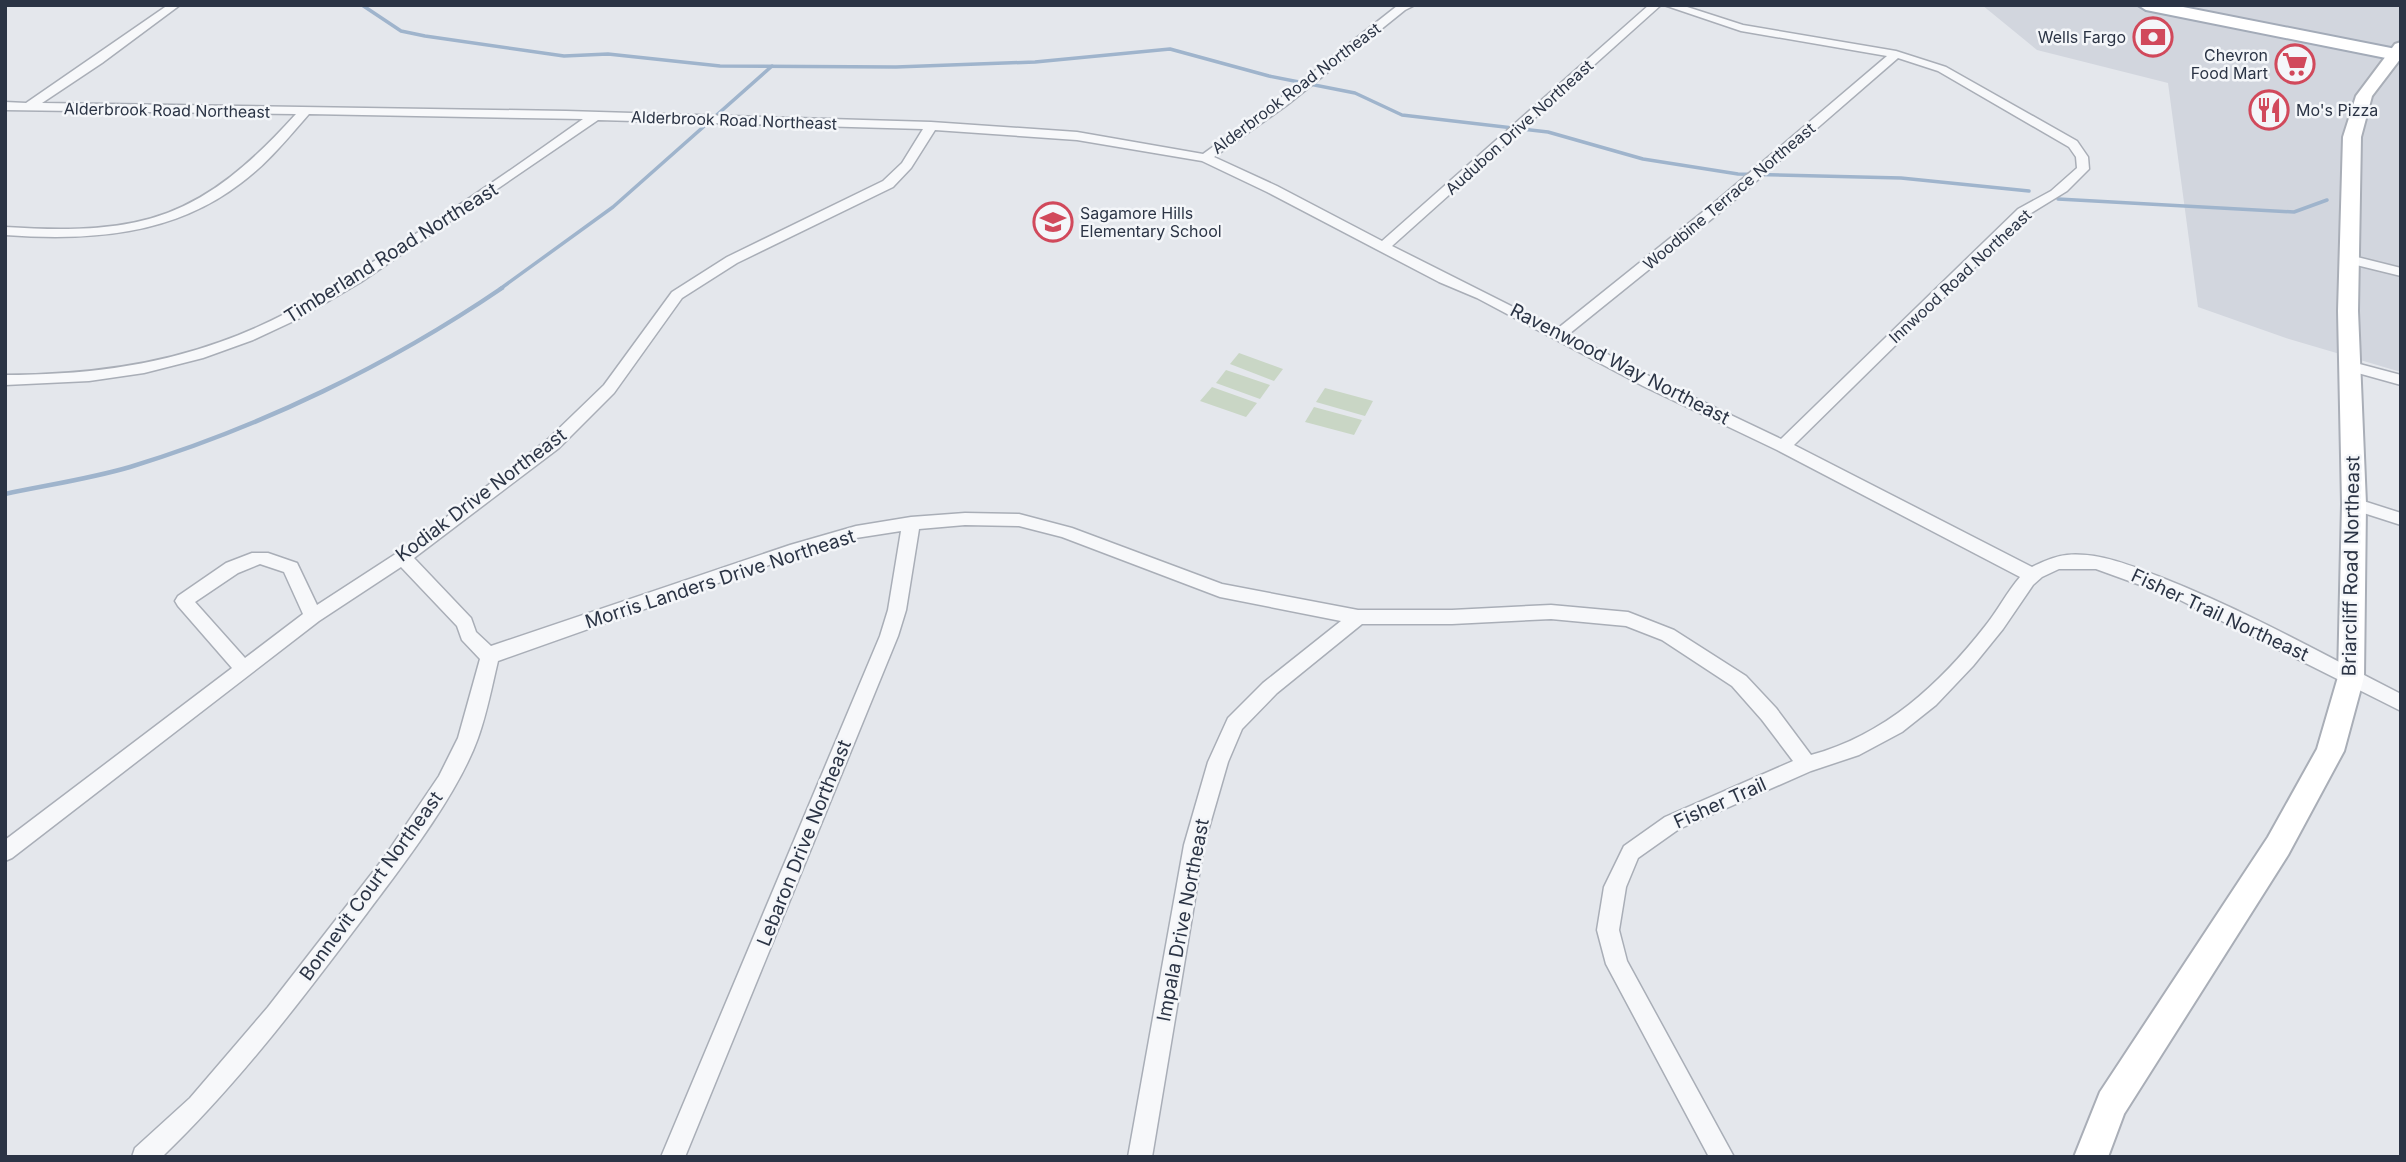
<svg xmlns="http://www.w3.org/2000/svg" width="2406" height="1162" viewBox="0 0 2406 1162" font-family="Inter,sans-serif">
	<style>
		.built { fill: #d2d6de }
		.green { fill: #c9d6c5 }
		.lines { fill: none; stroke-linecap: round; stroke-linejoin: round }
		.stream-far1 { stroke: #9fb4cc; stroke-width: 3.5 }
		.stream { stroke: #9fb4cc; stroke-width: 4.5 }
		.minor-casing { stroke: #a9aeb7; stroke-width: 3 }
		.secondary-casing { stroke: #a9aeb7; stroke-width: 4 }
		.primary-casing { stroke: #a3abb8; stroke-width: 4 }
		.minor { fill: #f7f8fa; fill-rule: evenodd }
		.secondary { fill: #fff; fill-rule: evenodd }
		.primary { fill: #fff; fill-rule: evenodd }
		.labels { text-anchor: middle; dominant-baseline: central; stroke-width: 5; stroke-linejoin: round; paint-order: stroke }
		.far-poi-label { font-size: 16px; fill: #2b3445; stroke: #f4f6f9; text-anchor: end }
		.far-street-label { font-size: 16px; fill: #2b3445; stroke: #f4f6f9 }
		.street-label { font-size: 19px; fill: #2b3445; stroke: #f4f6f9 }
	</style>
	<rect width="100%" height="100%" fill="#e4e7ec"/>
	<polygon class="built" points="1982,5 2401,5 2401,372 2289,339 2198,307 2168,83 2037,50"/>
	<g class="green">
		<polygon points="1239,353 1283,369 1274,381 1230,364"/>
		<polygon points="1226,370 1270,385 1260,399 1216,383"/>
		<polygon points="1212,387 1257,403 1246,417 1200,401"/>
		<polygon points="1325,388 1373,401 1365,416 1316,402"/>
		<polygon points="1314,407 1362,420 1354,435 1305,422"/>
	</g>
	<g class="lines">
		<g class="stream-far1">
			<polyline points="362,5 401,31 425,36 564,56 608,54 720,66 896,67 1035,62 1170,49 1269,76 1355,93 1402,115 1548,132 1643,159 1738,174 1901,178 2029,191"/>
			<polyline points="2058,199 2294,212 2327,200"/>
			<polyline points="500,289 613,207 772,66"/>
		</g>
		<path class="stream" d="M5,494C47,485 89,479 130,467C261,427 389,365 502,288"/>
		<g class="minor-casing">
			<g id="minor">
				<path d="M168,5H180L102,63L42,103L566,111L931,122L1077,132L1203,154L1279,99L1397,6L1415,5L1405,10L1287,105L1214,157L1277,186L1382,241L1649,5H1661L1392,246L1557,329L1714,203L1887,56L1741,31L1664,5H1681L1743,25L1896,51L1946,67L2077,141L2088,157L2089,169L2067,191L2028,215L1794,445L2032,567C2042,562 2055,556 2067,555C2100,552 2135,567 2165,579C2246,611 2323,654 2401,694V711L2176,598L2096,569H2059L2042,577L2033,585L2003,629L1973,666L1936,705L1902,732L1859,755L1811,771L1679,829L1638,858L1626,887L1619,930L1627,961L1734,1157H1709L1606,964L1597,930L1604,887L1624,846L1665,817L1793,761L1762,720L1732,686L1662,640L1626,626L1551,619L1452,624H1362L1277,693L1242,729L1228,762L1204,845L1152,1157H1128L1184,845L1208,762L1228,718L1263,683L1341,621L1220,597L1062,537L1019,526L965,525L919,529L906,610L898,636L685,1157H661L880,636L888,610L901,531L856,538L800,554L498,661C492,686 487,713 478,738C458,794 403,865 367,913C303,998 239,1083 162,1157H132L135,1148L190,1098L268,1007L383,859L439,776L458,738L480,659L462,640L457,626L401,567L319,621L12,858L5,861V840L232,668L178,606L175,601L178,596L226,563L252,553H268L297,563L317,605L414,542L547,440L604,385L672,292L727,257L883,181L902,163L923,129L598,120L361,282L298,319L253,340L203,358L144,373L89,381L5,385V375C79,375 151,367 220,342C286,319 344,281 402,243C463,203 523,162 583,119L309,114C288,138 267,164 241,183C172,236 89,241 5,235V227C144,236 202,218 296,114L5,110V102L26,103ZM1898,58L1938,71L2069,147L2076,157L2077,168L2051,191L2018,209L1781,439L1653,378L1569,334L1724,209ZM935,130L1077,140L1202,161L1267,192L1439,282L1477,298L1643,386L1777,450L2020,577C2007,592 1998,610 1986,625C1940,684 1885,735 1811,755L1776,708L1746,676L1674,630L1628,612L1551,605L1452,610H1358L1222,584L1072,528L1019,514L965,513L911,517L856,526L790,545L491,646L476,632L471,618L414,558L559,448L614,393L682,298L737,263L893,187L911,168ZM260,564L284,572L303,614L245,658L195,602L238,573Z"/>
				<polygon points="2349,255 2401,268 2401,276 2344,262 2342,259"/>
				<polygon points="2352,362 2401,375 2401,385 2347,370 2344,367"/>
				<polygon points="2354,498 2401,513 2401,525 2348,508 2346,504"/>
			</g>
		</g>
		<g class="secondary-casing">
			<polygon id="secondary" points="2401,42 2401,58 2372,96 2361,137 2358,311 2366,504 2364,677 2344,751 2288,855 2124,1114 2108,1157 2074,1157 2100,1092 2268,837 2317,749 2338,677 2342,504 2338,311 2343,137 2356,96 2395,44"/>
		</g>
		<g class="primary-casing">
			<polygon id="primary" points="2138,5 2173,5 2401,50 2401,61 2146,10"/>
		</g>
		<use href="#minor" class="minor"/>
		<use href="#secondary" class="secondary"/>
		<use href="#primary" class="primary"/>
	</g>
	<defs>
		<g id="bank-ring" transform="scale(2.0125)"><circle r="9.5" fill="#f4f6f9" stroke="#d1495b" stroke-width="1.5"/><path d="M-6-4H6V4H-6ZM0-2.3a2.3 2.3 0 1 0 0 4.6a2.3 2.3 0 1 0 0-4.6Z" fill="#d1495b"/></g>
		<g id="supermarket-ring" transform="scale(2.0125)"><circle r="9.5" fill="#f4f6f9" stroke="#d1495b" stroke-width="1.5"/><path d="M-6-5.5h2.5l.6 2H6L4.5 2H-2.5L-4.4-4H-6ZM-1.5 3.2a1.3 1.3 0 1 0 .1 0ZM3 3.2a1.3 1.3 0 1 0 .1 0Z" fill="#d1495b"/></g>
		<g id="restaurant-ring" transform="scale(2.0125)"><circle r="9.5" fill="#f4f6f9" stroke="#d1495b" stroke-width="1.5"/><path d="M-5-6h1v4h1v-4h1v4h1v-4h1v5L-1.5 .5V6h-2V.5L-5-1ZM5-6V6H3V1.5H1.5Q1.5-4 5-6Z" fill="#d1495b"/></g>
		<g id="school-ring" transform="scale(2.0125)"><circle r="9.5" fill="#f4f6f9" stroke="#d1495b" stroke-width="1.5"/><path d="M0-5L7-2L0 1L-7-2ZM-4 1L0 2.5L4 1V4Q0 6-4 4Z" fill="#d1495b"/></g>
	</defs>
	<g fill-rule="evenodd">
		<use href="#bank-ring" x="2153" y="37"/>
		<use href="#supermarket-ring" x="2295" y="64"/>
		<use href="#restaurant-ring" x="2269" y="110"/>
		<use href="#school-ring" x="1053" y="222"/>
	</g>
	<g class="labels">
		<g class="far-poi-label">
			<text x="2126" y="37">Wells Fargo</text>
			<text x="2268" y="55">Chevron<tspan x="2268" dy="18">Food Mart</tspan></text>
			<text x="2296" y="110" text-anchor="start">Mo's Pizza</text>
			<text x="1080" y="213" text-anchor="start">Sagamore Hills<tspan x="1080" dy="18">Elementary School</tspan></text>
		</g>
		<g class="far-street-label">
			<text transform="translate(1296 88) rotate(-37)">Alderbrook Road Northeast</text>
			<text transform="translate(167 110) rotate(1)">Alderbrook Road Northeast</text>
			<text transform="translate(734 120) rotate(2)">Alderbrook Road Northeast</text>
			<text transform="translate(1519 127) rotate(-42)">Audubon Drive Northeast</text>
			<text transform="translate(1729 196) rotate(-40)">Woodbine Terrace Northeast</text>
			<text transform="translate(1960 276) rotate(-43)">Innwood Road Northeast</text>
		</g>
		<g class="street-label">
			<text transform="translate(391 253) rotate(-32)">Timberland Road Northeast</text>
			<text transform="translate(1620 364) rotate(27)">Ravenwood Way Northeast</text>
			<text transform="translate(481 495) rotate(-37)">Kodiak Drive Northeast</text>
			<text transform="translate(2351 566) rotate(-89)">Briarcliff Road Northeast</text>
			<text transform="translate(720 579) rotate(-18)">Morris Landers Drive Northeast</text>
			<text transform="translate(2220 615) rotate(25)">Fisher Trail Northeast</text>
			<text transform="translate(1720 803) rotate(-24)">Fisher Trail</text>
			<text transform="translate(804 843) rotate(-68)">Lebaron Drive Northeast</text>
			<text transform="translate(371 886) rotate(-54)">Bonnevit Court Northeast</text>
			<text transform="translate(1183 920) rotate(-79)">Impala Drive Northeast</text>
		</g>
	</g>
	<rect width="2406" height="1162" fill="none" stroke="#2b3445" stroke-width="14"/>
</svg>
